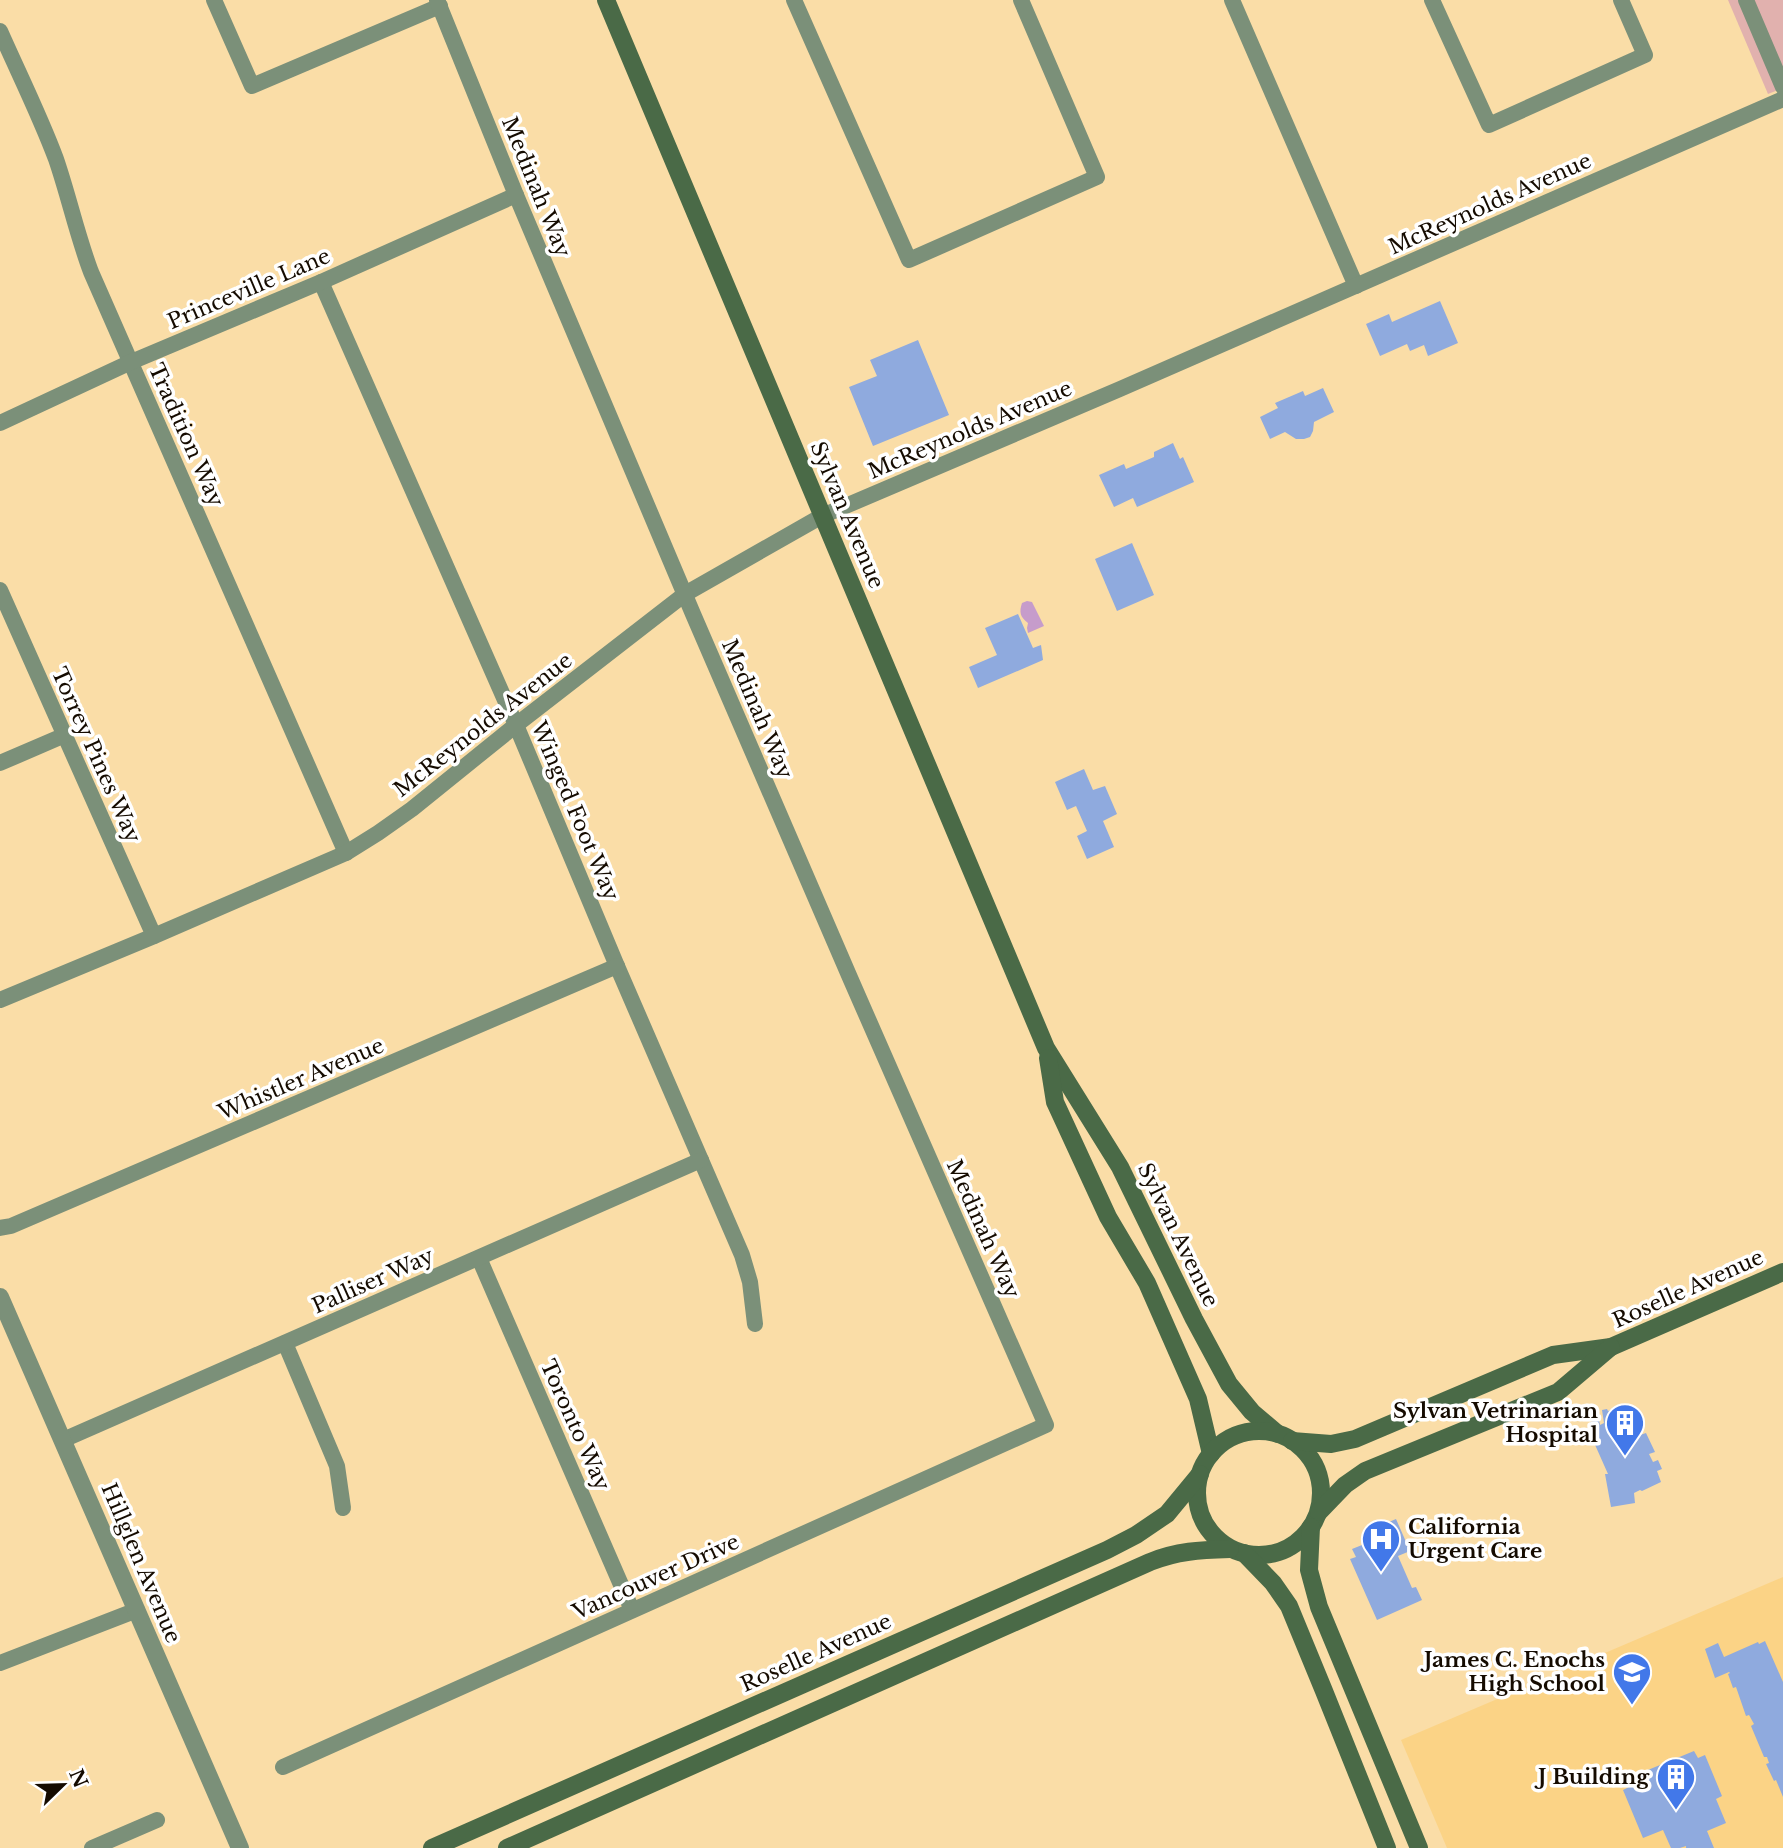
<svg xmlns="http://www.w3.org/2000/svg" width="1783" height="1848" viewBox="0 0 1783 1848" font-family="'Libre Baskerville',serif">
	<style>
		.built { fill: #fbd386 }
		.green { fill: #e1b1ae }
		.water { fill: #c69ccb }
		.building { fill: #8faade }
		.lines { fill: none; stroke-linecap: round; stroke-linejoin: round }
		.minor { stroke: #7b9079; stroke-width: 16 }
		.tertiary { stroke: #7b9079; stroke-width: 18 }
		.secondary { stroke: #4a6a47; stroke-width: 18 }
		.labels { text-anchor: middle; dominant-baseline: central; stroke-width: 7; stroke-linejoin: round; paint-order: stroke }
		.street-label { font-size: 21px; fill: #150b00; stroke: #fff }
		.poi-label { font-size: 21px; font-weight: bold; fill: #150b00; stroke: #fff; text-anchor: end }
	</style>
	<rect width="100%" height="100%" fill="#fadda7"/>
	<polygon class="built" points="1783,1577 1783,1848 1447,1848 1401,1740"/>
	<polygon class="green" points="1728,0 1783,0 1783,88 1768,94"/>
	<path class="water" d="M1027,601L1032,602L1044,626L1028,633L1027,628L1028,623C1020,617 1019,612 1022,603Z"/>
	<g class="building">
		<polygon points="1440,301 1458,343 1428,356 1424,345 1410,351 1407,344 1380,356 1366,324 1389,314 1392,322"/>
		<polygon points="918,340 949,415 873,446 849,387 877,376 870,360"/>
		<polygon points="1323,388 1334,412 1314,422 1313,431 1310,437 1304,439 1296,439 1285,432 1270,439 1260,417 1278,408 1275,403 1303,391 1305,396"/>
		<polygon points="1173,443 1180,459 1183,457 1194,482 1137,507 1133,498 1114,507 1099,475 1124,464 1126,469 1154,457 1154,452"/>
		<polygon points="1132,543 1154,595 1117,611 1095,559"/>
		<polygon points="1018,614 1033,648 1041,645 1043,660 978,688 969,667 997,655 985,628"/>
		<polygon points="1084,769 1093,790 1105,786 1117,814 1103,821 1114,847 1087,859 1077,836 1087,831 1076,806 1067,810 1055,782"/>
		<polygon points="1625,1404 1640,1435 1646,1433 1655,1452 1649,1454 1653,1462 1658,1460 1662,1469 1657,1471 1661,1482 1642,1491 1640,1490 1634,1493 1635,1503 1611,1507 1605,1474 1608,1474 1588,1429 1591,1427 1590,1422 1599,1420 1600,1425 1604,1423 1602,1410 1607,1409 1608,1411"/>
		<polygon points="1396,1519 1410,1551 1398,1556 1412,1588 1416,1587 1422,1600 1377,1620 1350,1559 1356,1557 1352,1549 1367,1543 1363,1533"/>
		<polygon points="1765,1641 1783,1682 1783,1797 1776,1780 1774,1781 1766,1764 1769,1763 1767,1757 1764,1757 1751,1726 1754,1724 1749,1715 1746,1716 1736,1687 1733,1688 1728,1674 1730,1673 1729,1672 1715,1678 1705,1649 1718,1643 1724,1657 1758,1642 1759,1644"/>
		<polygon points="1694,1751 1698,1758 1705,1755 1722,1796 1716,1799 1726,1823 1707,1831 1714,1848 1686,1848 1686,1846 1680,1848 1671,1848 1663,1830 1643,1838 1623,1790 1629,1787 1626,1779"/>
	</g>
	<g class="lines">
		<g class="minor">
			<polyline points="214,0 252,86 440,6"/>
			<polyline points="794,0 909,260 1097,177 1021,0"/>
			<polyline points="1232,0 1356,286"/>
			<polyline points="1432,0 1489,125 1645,55 1621,0"/>
			<polyline points="1746,0 1783,87"/>
			<path d="M0,31C19,74 40,116 56,159C69,197 77,235 91,272L346,853"/>
			<polyline points="321,282 516,725 617,966 742,1255 750,1282 755,1324"/>
			<polyline points="0,423 131,362 321,282 516,195"/>
			<polyline points="0,590 154,936"/>
			<polyline points="0,763 65,735"/>
			<polyline points="0,1000 154,936 346,853 378,833 412,809 516,725 685,594 822,516 1120,389 1783,99"/>
			<polyline points="0,1228 11,1226 617,966"/>
			<polyline points="479,1258 632,1610"/>
			<polyline points="285,1343 337,1466 343,1508"/>
			<polyline points="63,1440 701,1160"/>
			<polyline points="0,1663 137,1610"/>
			<polyline points="283,1767 1046,1425 851,980 693,614 516,195 437,0"/>
			<polyline points="92,1848 157,1820"/>
		</g>
		<polyline class="tertiary" points="0,1297 240,1848"/>
		<g class="secondary">
			<polyline points="606,0 1046,1048 1120,1167 1194,1319 1229,1384 1252,1412 1278,1434"/>
			<polyline points="1048,1058 1055,1102 1108,1217 1147,1283 1198,1399 1211,1454"/>
			<circle cx="1259" cy="1493" r="62"/>
			<polyline points="1292,1441 1331,1444 1355,1439 1553,1355 1611,1347 1783,1272"/>
			<polyline points="1319,1512 1345,1485 1365,1471 1558,1392 1611,1347"/>
			<polyline points="1311,1527 1309,1570 1319,1607 1419,1848"/>
			<polyline points="1244,1553 1273,1583 1289,1606 1324,1691 1387,1848"/>
			<polyline points="432,1848 1107,1550 1136,1535 1167,1514 1200,1474"/>
			<path d="M507,1848L1150,1562C1177,1551 1200,1550 1230,1549"/>
		</g>
	</g>
	<defs>
		<g id="building-pin" transform="scale(2.0125)"><path d="M0 17L-7.5 6A9.5 9.5 0 1 1 7.5 6Z" fill="#4278e9" stroke="#fff"/><path d="M-4-6H4V6H1V3H-1V6H-4ZM-2.5-4.3h1.7v1.8h-1.7ZM.8-4.3h1.7v1.8H.8ZM-2.5-1h1.7V.8h-1.7ZM.8-1h1.7V.8H.8Z" fill="#fff"/></g>
		<g id="hospital-pin" transform="scale(2.0125)"><path d="M0 17L-7.5 6A9.5 9.5 0 1 1 7.5 6Z" fill="#4278e9" stroke="#fff"/><path d="M-5-5h3v3.5h4V-5h3V5h-3V1.5h-4V5h-3Z" fill="#fff"/></g>
		<g id="school-pin" transform="scale(2.0125)"><path d="M0 17L-7.5 6A9.5 9.5 0 1 1 7.5 6Z" fill="#4278e9" stroke="#fff"/><path d="M0-5L7-2L0 1L-7-2ZM-4 1L0 2.5L4 1V4Q0 6-4 4Z" fill="#fff"/></g>
	</defs>
	<g fill-rule="evenodd">
		<use href="#building-pin" x="1625" y="1423"/>
		<use href="#hospital-pin" x="1381" y="1539"/>
		<use href="#school-pin" x="1632" y="1672"/>
		<use href="#building-pin" x="1676" y="1777"/>
	</g>
	<g class="labels">
		<g class="street-label">
			<text transform="translate(536 187) rotate(68)">Medinah Way</text>
			<text transform="translate(1490 204) rotate(-24)">McReynolds Avenue</text>
			<text transform="translate(249 289) rotate(-23)">Princeville Lane</text>
			<text transform="translate(970 430) rotate(-23)">McReynolds Avenue</text>
			<text transform="translate(186 435) rotate(66)">Tradition Way</text>
			<text transform="translate(847 515) rotate(67)">Sylvan Avenue</text>
			<text transform="translate(757 709) rotate(67)">Medinah Way</text>
			<text transform="translate(483 725) rotate(-38)">McReynolds Avenue</text>
			<text transform="translate(96 755) rotate(66)">Torrey Pines Way</text>
			<text transform="translate(575 811) rotate(67)">Winged Foot Way</text>
			<text transform="translate(301 1079) rotate(-23)">Whistler Avenue</text>
			<text transform="translate(983 1229) rotate(66)">Medinah Way</text>
			<text transform="translate(1178 1235) rotate(64)">Sylvan Avenue</text>
			<text transform="translate(373 1281) rotate(-24)">Palliser Way</text>
			<text transform="translate(1688 1289) rotate(-24)">Roselle Avenue</text>
			<text transform="translate(575 1425) rotate(66)">Toronto Way</text>
			<text transform="translate(141 1563) rotate(67)">Hillglen Avenue</text>
			<text transform="translate(656 1577) rotate(-24)">Vancouver Drive</text>
			<text transform="translate(816 1653) rotate(-24)">Roselle Avenue</text>
		</g>
		<g class="poi-label">
			<text x="1598" y="1411">Sylvan Vetrinarian<tspan x="1598" dy="24">Hospital</tspan></text>
			<text x="1408" y="1527" text-anchor="start">California<tspan x="1408" dy="24">Urgent Care</tspan></text>
			<text x="1605" y="1660">James C. Enochs<tspan x="1605" dy="24">High School</tspan></text>
			<text x="1649" y="1777">J Building</text>
		</g>
	</g>
	<g transform="translate(63 1785) rotate(67)" stroke="#ffffff" stroke-width="5" paint-order="stroke">
	<path d="M0-5L12 26L0 18L-12 26Z" fill="#150b00"/>
	<text y="-10" font-size="19" font-weight="bold" text-anchor="middle" fill="#150b00">N</text>
	</g>
</svg>
